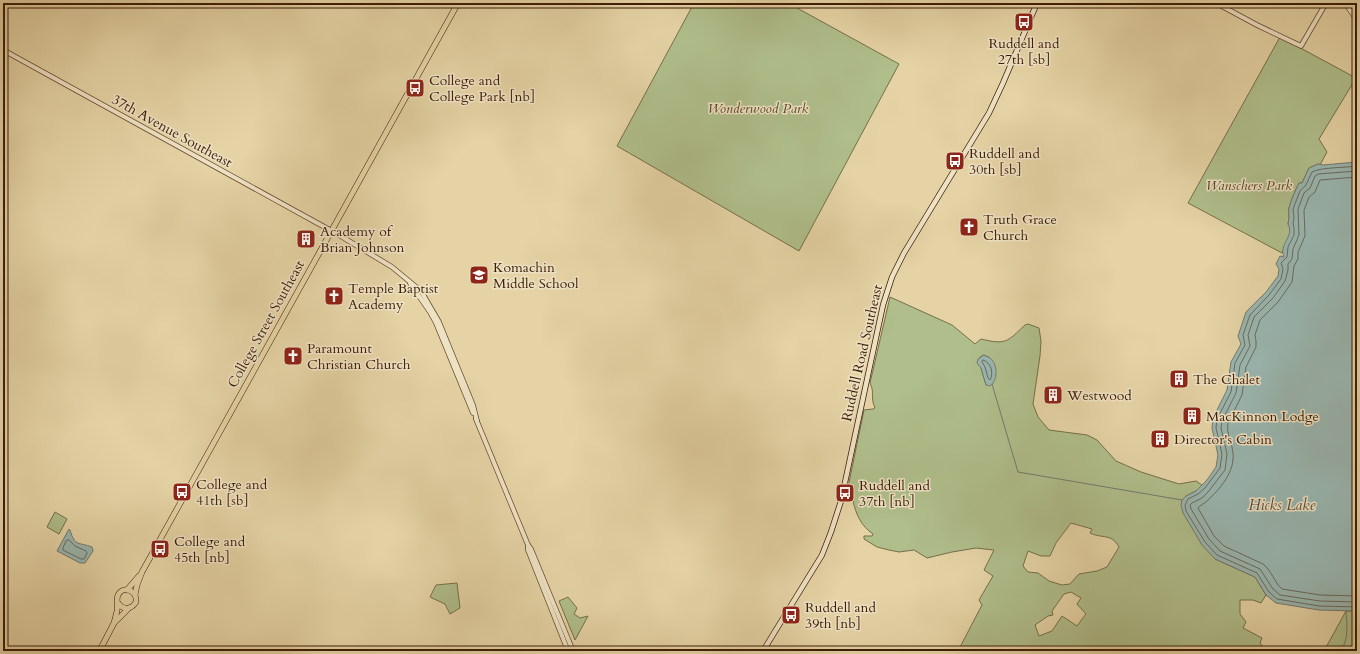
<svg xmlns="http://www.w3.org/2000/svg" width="1360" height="654" viewBox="0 0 1360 654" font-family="Cardo,serif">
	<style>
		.green { fill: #afbe8b; stroke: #766e49; fill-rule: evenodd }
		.water { fill: #99b6b0; stroke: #74796c }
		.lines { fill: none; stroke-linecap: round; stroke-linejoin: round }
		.shore { stroke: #6b6a5c; stroke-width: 1 }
		.stream { stroke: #74796c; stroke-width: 1 }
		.tertiary-casing { stroke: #674a2e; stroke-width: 5.5 }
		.secondary-casing { stroke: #3d1d07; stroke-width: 6 }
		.primary-casing { stroke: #3d1d07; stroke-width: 6 }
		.tertiary { stroke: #eee2c4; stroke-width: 4 }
		.secondary { stroke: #eee2c4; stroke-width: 4.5 }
		.primary { stroke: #e5d3a5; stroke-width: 5 }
		.labels { text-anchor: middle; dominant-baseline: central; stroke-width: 3; stroke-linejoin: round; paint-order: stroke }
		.poi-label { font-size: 14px; fill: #3d1d07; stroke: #eee2c4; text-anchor: start }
		.park-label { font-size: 14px; font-style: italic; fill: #5a4528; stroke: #eee2c4 }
		.street-label { font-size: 14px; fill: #3d1d07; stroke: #eee2c4 }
		.water-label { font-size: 15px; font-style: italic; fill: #594b3a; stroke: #eee2c4 }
	</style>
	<rect width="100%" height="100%" fill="#e5d3a5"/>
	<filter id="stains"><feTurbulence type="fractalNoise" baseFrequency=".005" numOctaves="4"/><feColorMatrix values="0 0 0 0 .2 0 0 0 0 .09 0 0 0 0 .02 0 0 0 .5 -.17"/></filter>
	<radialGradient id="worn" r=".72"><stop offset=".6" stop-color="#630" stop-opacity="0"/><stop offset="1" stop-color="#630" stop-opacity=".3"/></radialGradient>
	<g class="green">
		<polygon points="694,3 773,3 781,7 788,3 899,64 799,251 617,146"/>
		<path d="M1280,37L1356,78L1319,139L1327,152L1320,165L1318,164L1309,168L1302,183H1299C1295,191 1291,200 1289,208C1288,213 1290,217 1288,224C1294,233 1285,244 1282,253L1188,203Z"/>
		<path d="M890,297L952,325L975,344L981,339C1006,345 1007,342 1025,325L1028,324L1039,328L1041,341L1040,356L1033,404L1038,417L1049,430L1087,435L1097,440L1116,461L1141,472L1179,484L1196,481L1202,485L1196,491L1186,496L1215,559L1255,577L1266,595L1261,603L1253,600H1240V614L1246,622L1243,628L1262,638L1260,643L1266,651H958L982,605L979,600L993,576L984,570L994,550L976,548L952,552L927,558L914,550L899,552L889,550L877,547L864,539V536H872L873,534C861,526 856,514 853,501L846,497L864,410L873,409L875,408C870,397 875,393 870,383ZM984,355L990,358L986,385L981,368L980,357ZM1071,523L1092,529L1090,533C1103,539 1111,533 1119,547L1107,567L1097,571L1079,574L1070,584L1062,585L1049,581L1038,573L1028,572L1023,566L1028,551L1041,556H1050L1056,543ZM1071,592L1081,598L1077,604L1086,614L1077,626L1062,616L1052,631L1039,636L1035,625L1048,616L1053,615L1052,611L1064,594Z"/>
		<polygon points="55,512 67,519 59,534 47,527"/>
		<polygon points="457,583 460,608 450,614 445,604 430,597 436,585"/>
		<polygon points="568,597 577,608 574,614 580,618 588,616 575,640 559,601"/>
		<polygon points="1346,611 1357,611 1357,651 1324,651"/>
	</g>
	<g class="water">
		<path d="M1357,162V611L1319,610L1276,603L1266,595L1255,577L1215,559L1202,545L1183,513L1181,505L1182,500L1186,496L1196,491L1207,480L1216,467L1218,455L1212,428L1213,418L1227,390L1231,362L1241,344L1238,336L1246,312L1266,292L1278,276L1279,269L1276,264L1280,256L1284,257C1278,245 1295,236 1288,224C1290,217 1288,213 1289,208C1291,200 1295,191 1299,183H1302L1309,168L1318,164L1323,165Z"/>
		<path d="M984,355C985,356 989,357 990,358C998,364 998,381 990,386L986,385L981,368L977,363L978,359Z"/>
		<path d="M69,529L70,530C75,547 79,542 92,547L93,551L85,563H80L57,551Z"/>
	</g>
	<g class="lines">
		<g class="shore">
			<path d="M1357,166C1344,168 1322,167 1312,172L1306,185L1300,191L1293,209L1294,218L1293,223L1294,228V235L1288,247L1287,257L1281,263L1283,269L1281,279L1269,295L1250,315L1243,335L1245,345L1235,363L1231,392L1217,419L1216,428L1222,454L1220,468L1205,488L1198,494L1188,499L1185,505L1186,511L1205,542L1217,555L1257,573L1269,592L1277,599L1319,606L1357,607"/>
			<polyline points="1357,171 1318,174 1315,176 1310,188 1304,193 1298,209 1299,235 1293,249 1292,259 1288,264 1288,270 1285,281 1273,298 1254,317 1248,335 1250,346 1240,365 1236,393 1222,421 1221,428 1227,454 1225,470 1208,492 1202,498 1192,503 1190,505 1191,509 1209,539 1220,551 1260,569 1273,589 1280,595 1320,601 1357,602"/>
			<path d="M1357,177L1320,180L1315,192L1309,197L1304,210L1305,236L1298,252V259L1294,266L1292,282L1278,302L1260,320L1255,335L1256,341V347L1246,367L1242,395L1228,423C1226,433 1232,443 1233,453C1235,472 1220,489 1207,501C1204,504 1200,505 1198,508L1214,536L1224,546L1263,564C1272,571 1274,582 1282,589L1320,595L1357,596"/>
			<path d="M983,360C991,362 994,373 990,380L988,378L985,367L982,362Z"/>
			<polygon points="67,540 69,540 75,546 86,551 87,553 84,559 81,559 63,550 63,548"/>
		</g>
		<g class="stream">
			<polyline points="992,384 1018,472 1182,500"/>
			<path d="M1341,651C1349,638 1347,625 1346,611"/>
		</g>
		<g class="tertiary-casing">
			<g id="tertiary">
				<polyline points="1216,3 1257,25 1301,46 1326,3"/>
				<polyline points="1345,3 1357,20"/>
				<polyline points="3,50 339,235 392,267 421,291 439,322 473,405 477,421"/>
				<polyline points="410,283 430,312 436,323 473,413"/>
				<polyline points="476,419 528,545 528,550 568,651"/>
				<polyline points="528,545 531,549 573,651"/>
			</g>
		</g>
		<g class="secondary-casing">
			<polyline id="secondary" points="763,651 822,555 831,532 841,501 883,305 892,277 904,253 989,113 1003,83 1037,3"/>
		</g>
		<g class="primary-casing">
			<g id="primary">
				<polyline points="127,590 139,576"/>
				<polyline points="135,595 137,585 142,572 458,3"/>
				<path d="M114,623C115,619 116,615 117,611C118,606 116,599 118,595C124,584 138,592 136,602C131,610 123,610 118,603"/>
				<polyline points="97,651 102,646 114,623 128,609"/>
			</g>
		</g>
		<use href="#tertiary" class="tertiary"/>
		<use href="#secondary" class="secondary"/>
		<use href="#primary" class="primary"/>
	</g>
	<defs>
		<g id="bus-square" transform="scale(1)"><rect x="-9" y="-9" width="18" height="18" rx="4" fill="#8f2418" stroke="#eee2c4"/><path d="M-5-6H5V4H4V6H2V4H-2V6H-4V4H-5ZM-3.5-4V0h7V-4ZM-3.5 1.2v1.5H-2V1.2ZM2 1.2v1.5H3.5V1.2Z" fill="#fff"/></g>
		<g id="church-square" transform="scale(1)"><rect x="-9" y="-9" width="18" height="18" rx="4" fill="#8f2418" stroke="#eee2c4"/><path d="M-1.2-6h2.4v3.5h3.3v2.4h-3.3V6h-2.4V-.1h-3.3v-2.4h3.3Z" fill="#fff"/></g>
		<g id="building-square" transform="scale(1)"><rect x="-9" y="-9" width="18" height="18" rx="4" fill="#8f2418" stroke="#eee2c4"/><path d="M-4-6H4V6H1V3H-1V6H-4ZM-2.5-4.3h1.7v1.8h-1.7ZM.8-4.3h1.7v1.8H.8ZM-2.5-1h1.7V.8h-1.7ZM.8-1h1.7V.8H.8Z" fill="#fff"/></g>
		<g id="school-square" transform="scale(1)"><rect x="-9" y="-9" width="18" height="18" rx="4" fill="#8f2418" stroke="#eee2c4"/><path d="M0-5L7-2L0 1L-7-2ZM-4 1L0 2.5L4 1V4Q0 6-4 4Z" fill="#fff"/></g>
	</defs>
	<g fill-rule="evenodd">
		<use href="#bus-square" x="1024" y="22"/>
		<use href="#bus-square" x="415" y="88"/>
		<use href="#bus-square" x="955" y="161"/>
		<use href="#church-square" x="969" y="227"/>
		<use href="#building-square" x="306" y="239"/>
		<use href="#school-square" x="479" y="275"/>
		<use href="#church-square" x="334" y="296"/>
		<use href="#church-square" x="293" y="356"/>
		<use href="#building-square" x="1179" y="379"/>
		<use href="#building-square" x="1053" y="395"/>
		<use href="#building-square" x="1192" y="416"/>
		<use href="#building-square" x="1160" y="439"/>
		<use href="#bus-square" x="182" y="492"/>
		<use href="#bus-square" x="845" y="493"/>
		<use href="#bus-square" x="160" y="549"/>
		<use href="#bus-square" x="791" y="615"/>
	</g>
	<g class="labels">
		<g class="poi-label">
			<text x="1024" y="43" text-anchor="middle">Ruddell and<tspan x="1024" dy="16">27th [sb]</tspan></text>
			<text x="429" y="80">College and<tspan x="429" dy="16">College Park [nb]</tspan></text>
			<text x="969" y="153">Ruddell and<tspan x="969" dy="16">30th [sb]</tspan></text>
			<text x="983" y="219">Truth Grace<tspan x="983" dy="16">Church</tspan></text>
			<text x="320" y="231">Academy of<tspan x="320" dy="16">Brian Johnson</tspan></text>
			<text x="493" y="267">Komachin<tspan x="493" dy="16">Middle School</tspan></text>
			<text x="348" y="288">Temple Baptist<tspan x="348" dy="16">Academy</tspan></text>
			<text x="307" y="348">Paramount<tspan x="307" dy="16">Christian Church</tspan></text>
			<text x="1193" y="379">The Chalet</text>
			<text x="1067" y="395">Westwood</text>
			<text x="1206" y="416">MacKinnon Lodge</text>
			<text x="1174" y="439">Director's Cabin</text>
			<text x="196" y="484">College and<tspan x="196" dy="16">41th [sb]</tspan></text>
			<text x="859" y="485">Ruddell and<tspan x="859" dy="16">37th [nb]</tspan></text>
			<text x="174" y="541">College and<tspan x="174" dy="16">45th [nb]</tspan></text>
			<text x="805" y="607">Ruddell and<tspan x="805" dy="16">39th [nb]</tspan></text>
		</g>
		<g class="park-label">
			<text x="758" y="108">Wonderwood Park</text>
			<text x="1249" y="185">Wanschers Park</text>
		</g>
		<g class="street-label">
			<text transform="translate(172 131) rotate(29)">37th Avenue Southeast</text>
			<text transform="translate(266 324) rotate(-61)">College Street Southeast</text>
			<text transform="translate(862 353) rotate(-77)">Ruddell Road Southeast</text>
		</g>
		<g class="water-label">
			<text x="1282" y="505">Hicks Lake</text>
		</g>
	</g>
	<rect width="1360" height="654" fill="none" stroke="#e5d3a5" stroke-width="16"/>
	<rect x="4" y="4" width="1352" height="646" fill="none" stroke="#3d1d07" stroke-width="2"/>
	<rect x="8" y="8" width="1344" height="638" fill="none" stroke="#3d1d07"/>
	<rect width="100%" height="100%" filter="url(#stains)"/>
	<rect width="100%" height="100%" fill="url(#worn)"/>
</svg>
